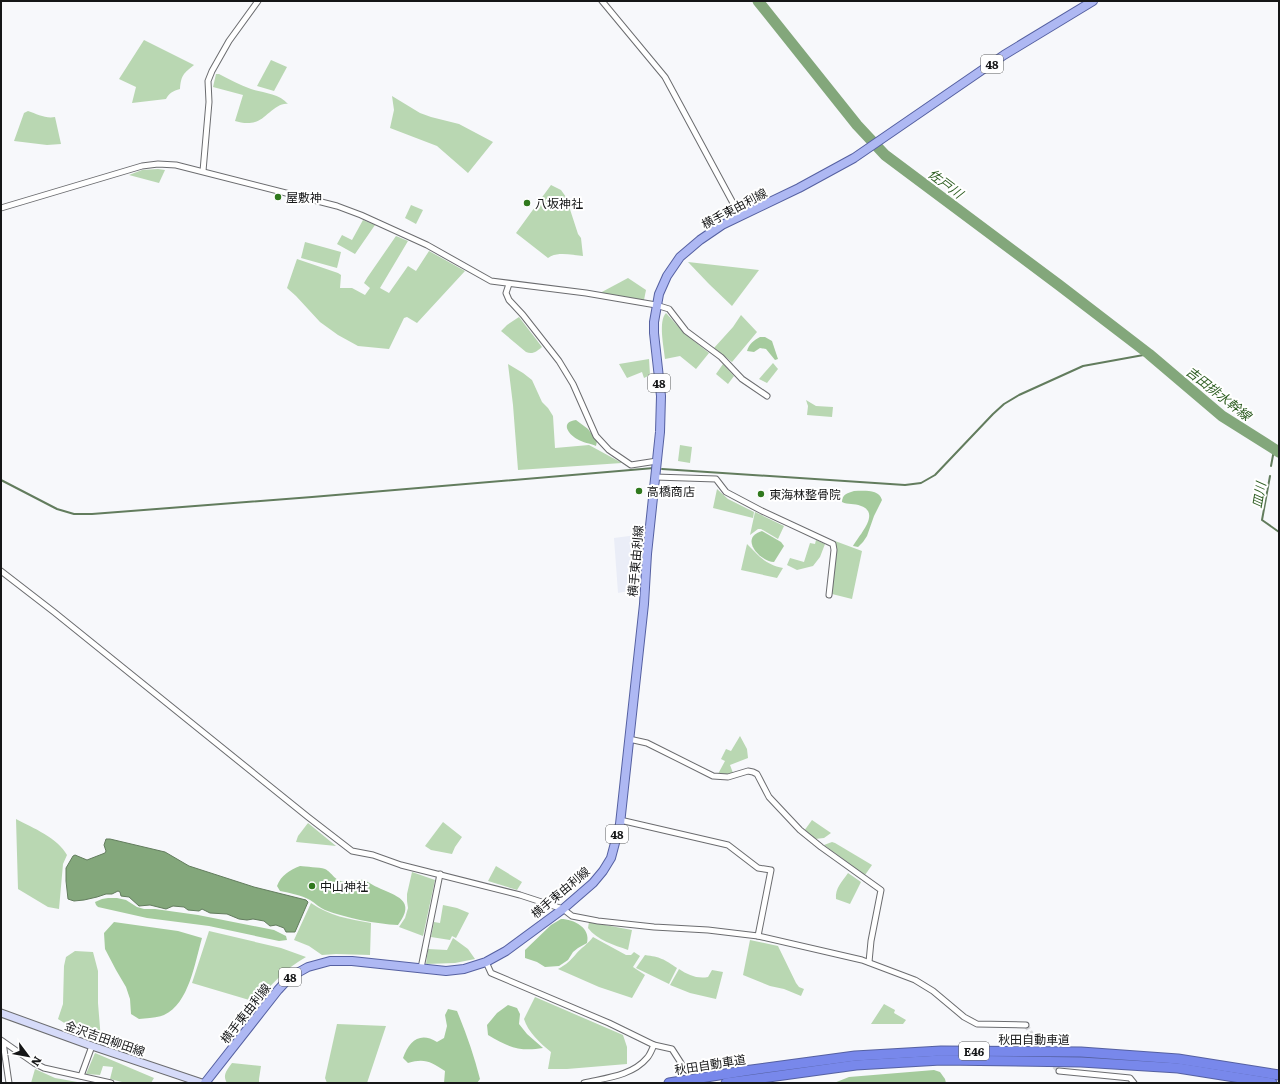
<svg xmlns="http://www.w3.org/2000/svg" width="1280" height="1084" viewBox="0 0 1280 1084" font-family="Literata,'Noto Sans JP',serif">
	<style>
		.built { fill: #eaedf7 }
		.green { fill: #b9d7b2 }
		.forest { fill: #a5cb9d }
		.water { fill: #83a77b; stroke: #627c5d }
		.lines { fill: none; stroke-linecap: round; stroke-linejoin: round }
		.stream { stroke: #627c5d; stroke-width: 2 }
		.river { stroke: #83a77b; stroke-width: 11 }
		.street-tunnel { stroke: #d5d6d9; stroke-width: 5; stroke-dasharray: 5 2.5; stroke-linecap: butt }
		.street-casing { stroke: #6b6c6f; stroke-width: 7 }
		.secondary-casing { stroke: #6b6c6f; stroke-width: 9 }
		.primary-casing { stroke: #5560a1; stroke-width: 10 }
		.highway-casing { stroke: #5560a1; stroke-width: 11 }
		.street { stroke: #fff; stroke-width: 5 }
		.secondary { stroke: #d6dbf9; stroke-width: 7 }
		.primary { stroke: #aeb8f3; stroke-width: 8 }
		.highway { stroke: #7888eb; stroke-width: 9 }
		.poi-dot { fill: #30791e; stroke: #fff; stroke-width: 1.5 }
		.labels { text-anchor: middle; dominant-baseline: central; stroke-width: 4; stroke-linejoin: round; paint-order: stroke }
		.shield { fill: #fff; stroke: #5b5c5d; stroke-width: 1 }
		.shield-label { font-size: 11px; font-weight: bold; fill: #151617 }
		.poi-label { font-size: 12px; fill: #151617; stroke: #fff; text-anchor: start }
		.street-label { font-size: 12px; fill: #151617; stroke: #fff }
		.water-label { font-size: 13px; font-style: italic; fill: #2d5d21; stroke: #fff }
	</style>
	<rect width="100%" height="100%" fill="#f7f8fb"/>
	<polygon class="built" points="644,534 639,589 618,593 614,538"/>
	<g class="green">
		<path d="M144,40L194,65C184,73 181,75 180,89C173,91 169,93 166,99L132,103L136,87L119,79Z"/>
		<polygon points="271,60 287,67 274,91 257,86"/>
		<path d="M216,74H219C229,79 240,85 251,89C263,93 279,93 288,104C276,102 264,121 255,122C249,124 241,123 235,121L243,95L213,87Z"/>
		<polygon points="392,96 420,113 431,117 459,124 493,142 468,173 437,146 390,128 394,110"/>
		<path d="M28,111C37,114 46,119 55,117L61,144L47,145L14,141L24,113Z"/>
		<polygon points="158,169 165,170 159,183 129,175 142,170"/>
		<path d="M551,185L561,190L566,197L578,234L581,238L583,256C572,255 557,251 548,258L516,233Z"/>
		<polygon points="411,205 423,210 416,224 405,218"/>
		<polygon points="363,220 375,225 355,254 337,244 342,235 352,240"/>
		<polygon points="396,236 408,241 380,288 389,293 408,266 416,271 429,251 465,271 417,323 407,317 404,318 389,349 358,346 338,335 320,322 296,296 287,288 297,259 338,273 341,275 340,288 352,288 365,295 370,288 364,283 367,278"/>
		<polygon points="305,242 341,252 337,268 301,258"/>
		<polygon points="688,262 759,270 732,306 709,284"/>
		<polygon points="628,278 646,290 644,300 600,293"/>
		<path d="M666,313L684,333L709,353L696,369L680,356L665,359C664,348 658,321 666,313Z"/>
		<polygon points="741,315 757,332 732,362 714,348 733,327"/>
		<path d="M519,317L542,347C537,351 533,355 526,352L501,331L507,325Z"/>
		<polygon points="649,359 650,375 644,378 642,372 627,378 619,364"/>
		<polygon points="773,363 778,369 767,383 759,379"/>
		<polygon points="508,364 523,373 532,380 542,402 548,408 553,416 555,448 589,445 622,463 518,470 513,405"/>
		<polygon points="723,364 734,376 728,384 716,374"/>
		<polygon points="806,400 816,406 833,407 832,417 807,415 808,406"/>
		<polygon points="680,445 692,447 690,463 678,461"/>
		<polygon points="717,489 728,499 754,512 753,518 713,508"/>
		<polygon points="755,512 784,526 778,539 761,529 758,529 750,535"/>
		<polygon points="816,540 825,544 820,557 813,566 797,570 787,565 790,558 804,562 810,543 815,544"/>
		<polygon points="835,541 862,551 852,599 832,594 837,549"/>
		<path d="M747,544C759,556 766,565 783,568L777,578L741,570Z"/>
		<polygon points="740,736 747,749 748,758 730,765 733,773 722,775 718,774 725,761 721,759 726,749 731,751"/>
		<path d="M16,819C33,828 58,838 67,855L63,864L59,909L48,907L18,889Z"/>
		<polygon points="812,820 831,833 824,838 815,839 804,831"/>
		<polygon points="443,822 462,837 455,847 452,854 431,850 425,846"/>
		<polygon points="308,823 336,846 296,842 298,836"/>
		<polygon points="832,842 835,843 872,865 865,875 824,845"/>
		<polygon points="496,866 522,882 517,890 488,881"/>
		<polygon points="412,872 435,880 423,936 399,927 405,918 408,908 407,901 407,894"/>
		<path d="M848,873L861,882L850,904L836,899C835,888 842,882 848,873Z"/>
		<path d="M311,903C330,916 348,919 371,923L370,955L336,954L322,955L309,946L294,940Z"/>
		<polygon points="443,905 457,908 469,913 456,938 452,936 450,940 431,937 434,922 440,923"/>
		<path d="M589,922L632,930L628,950C614,945 597,940 588,928Z"/>
		<path d="M209,931L281,948L306,957C286,968 271,985 256,1002L192,983Z"/>
		<path d="M593,937L626,955H631L634,952L640,956L633,967L645,975L632,998L599,987L558,969C567,964 570,961 576,954C581,948 588,944 593,937Z"/>
		<polygon points="453,938 468,949 475,959 455,963 426,964 428,949 447,950"/>
		<polygon points="750,940 778,946 796,983 799,987 804,989 801,996 784,989 770,986 743,975"/>
		<polygon points="75,951 93,952 98,971 98,1003 101,1040 90,1039 58,1019 63,1004 64,966 66,957"/>
		<path d="M645,955C660,957 664,959 677,968L669,984L636,968Z"/>
		<path d="M679,969C688,975 697,979 708,977L712,970L723,972L716,999L690,993L670,985Z"/>
		<path d="M535,997L623,1035L627,1047V1064L567,1069H548L551,1052C540,1043 528,1032 524,1019Z"/>
		<polygon points="884,1004 895,1010 894,1013 906,1020 903,1024 871,1024"/>
		<polygon points="337,1024 386,1026 367,1083 327,1083 325,1078"/>
		<polygon points="95,1053 154,1078 151,1083 126,1083 110,1079 113,1067 103,1066 100,1075 86,1074"/>
		<path d="M232,1063L261,1066L259,1079V1083H227C222,1075 227,1070 232,1063Z"/>
		<polygon points="35,1069 55,1078 83,1083 31,1083"/>
	</g>
	<g class="forest">
		<path d="M760,337H765L772,341L778,359L775,360L766,349L760,348L754,352L747,351C749,344 754,340 760,337Z"/>
		<path d="M576,420L588,429L597,441L596,446C590,443 583,443 577,439C568,434 560,422 576,420Z"/>
		<path d="M854,491C864,491 879,489 882,500L874,516L867,536L863,542L858,547L853,546C859,535 881,513 861,506C854,503 848,505 842,502C842,494 848,493 854,491Z"/>
		<path d="M762,531L781,542L784,546L774,562C761,562 738,538 762,531Z"/>
		<path d="M300,866C306,867 319,867 325,869C333,873 333,880 345,882C351,883 357,879 363,880C368,881 372,885 377,887C396,896 417,900 398,925C376,924 346,918 325,910C320,908 315,903 310,900C301,895 290,893 280,891L277,886C281,875 290,870 300,866Z"/>
		<polygon points="108,898 117,898 126,900 137,907 144,909 155,909 198,915 274,930 286,936 287,940 279,941 209,926 147,918 98,907 96,905 95,902 102,899"/>
		<path d="M561,919C574,919 591,928 587,943L578,948L573,952L568,960L559,966L545,967L537,962L525,958V950L551,925Z"/>
		<path d="M114,922L178,931L202,938C195,962 189,1004 164,1015C156,1018 147,1018 139,1019L131,1014L130,999L126,987L116,970L105,949L104,933Z"/>
		<path d="M508,1005L517,1008L520,1014L519,1024L527,1034L543,1048C520,1052 508,1047 488,1035L487,1025L497,1013Z"/>
		<path d="M448,1009L457,1011C466,1033 474,1055 480,1079L477,1083H444L445,1071C431,1062 425,1058 408,1063L403,1058C409,1041 420,1031 437,1042L444,1038L447,1026L445,1015Z"/>
		<polygon points="934,1070 940,1072 945,1079 946,1083 834,1083 849,1077"/>
	</g>
	<polygon class="water" points="106,839 110,839 165,852 189,866 254,887 306,900 308,902 295,932 286,932 284,928 276,925 270,926 264,921 253,919 247,920 239,919 227,914 210,913 202,909 199,911 188,910 184,907 173,906 166,909 150,905 139,906 129,897 121,896 120,892 118,891 112,894 106,894 97,897 84,900 74,901 68,899 66,881 66,868 73,856 75,855 87,860 105,853 106,851 104,845"/>
	<g class="lines">
		<g class="stream">
			<polyline points="1271,466 1274,450"/>
			<polyline points="662,469 905,485 921,483 935,475 993,414 1004,404 1019,395 1083,366 1149,354"/>
			<polyline points="1270,476 1262,520 1279,532"/>
			<polyline points="1,480 57,509 74,514 92,514 312,497 654,468"/>
		</g>
		<polyline class="river" points="758,1 857,125 885,155 1059,285 1149,354 1222,416 1279,452"/>
		<g class="street-tunnel">
			<polyline points="1026,1025 1042,1052"/>
			<polyline points="1049,1061 1059,1071"/>
			<polyline points="681,1063 685,1082"/>
		</g>
		<g class="street-casing">
			<g id="street">
				<polyline points="602,1 665,77 740,216"/>
				<polyline points="203,171 209,102 208,81 212,71 229,41 258,1"/>
				<polyline points="1,208 142,166 158,164 176,165 337,206 361,215 427,245 491,281 586,293 656,305 669,309 686,331 721,357 742,379 767,396"/>
				<polyline points="509,284 506,293 509,300 523,315 559,361 573,384 596,436 609,450 631,465 657,461"/>
				<polyline points="655,477 716,479 726,492 762,511 833,544 834,550 829,595"/>
				<polyline points="1,571 54,612 308,817 352,851 373,855 401,865 520,895 563,909 572,916 598,921 654,927 708,930 758,936 862,960 915,980 933,991 964,1017 977,1024 1026,1025"/>
				<polyline points="629,739 647,743 713,776 728,777 748,771 753,772 757,774 769,797 800,830 821,847 881,890 871,941 869,962"/>
				<polyline points="620,820 728,845 758,868 771,870 758,936"/>
				<polyline points="486,962 491,973 609,1023 654,1045 672,1049 681,1063"/>
				<polyline points="421,968 440,874"/>
				<polyline points="1,1040 34,1063 44,1068 111,1083"/>
				<polyline points="3,1042 9,1083"/>
				<polyline points="1059,1071 1130,1078 1134,1083"/>
				<polyline points="81,1076 92,1046"/>
				<path d="M584,1083C605,1078 632,1076 647,1058C650,1055 652,1049 654,1045"/>
			</g>
		</g>
		<g class="secondary-casing">
			<polyline id="secondary" points="1,1013 92,1046 202,1083"/>
		</g>
		<g class="primary-casing">
			<polyline id="primary" points="205,1083 278,990 290,977 308,967 330,961 352,961 446,971 464,969 486,962 506,951 563,909 593,883 603,871 611,858 620,824 644,604 647,554 660,432 661,396 654,333 654,322 659,294 667,276 680,257 700,240 722,225 799,188 854,158 1004,55 1093,1"/>
		</g>
		<g class="highway-casing">
			<g id="highway">
				<polyline points="669,1083 744,1071 855,1056 941,1051 1081,1052 1178,1059 1279,1075"/>
				<polyline points="726,1083 856,1065 941,1060 1081,1062 1178,1068 1272,1083"/>
			</g>
		</g>
		<use href="#street" class="street"/>
		<use href="#secondary" class="secondary"/>
		<use href="#primary" class="primary"/>
		<use href="#highway" class="highway"/>
	</g>
	<g class="poi-dot">
		<circle cx="278" cy="197" r="4"/>
		<circle cx="527" cy="203" r="4"/>
		<circle cx="639" cy="491" r="4"/>
		<circle cx="761" cy="494" r="4"/>
		<circle cx="312" cy="886" r="4"/>
	</g>
	<g class="labels">
		<g class="shield">
			<rect x="981" y="55" width="22" height="18" rx="3"/>
			<rect x="648" y="374" width="22" height="18" rx="3"/>
			<rect x="606" y="825" width="22" height="18" rx="3"/>
			<rect x="279" y="968" width="22" height="18" rx="3"/>
			<rect x="959" y="1042" width="30" height="18" rx="3"/>
		</g>
		<g class="shield-label">
			<text x="992" y="64">48</text>
			<text x="659" y="383">48</text>
			<text x="617" y="834">48</text>
			<text x="290" y="977">48</text>
			<text x="974" y="1051">E46</text>
		</g>
		<g class="poi-label">
			<text x="286" y="197">屋敷神</text>
			<text x="535" y="203">八坂神社</text>
			<text x="647" y="491">高橋商店</text>
			<text x="769" y="494">東海林整骨院</text>
			<text x="320" y="886">中山神社</text>
		</g>
		<g class="street-label">
			<text transform="translate(734 208) rotate(-28)">横手東由利線</text>
			<text transform="translate(635 561) rotate(-85)">横手東由利線</text>
			<text transform="translate(560 892) rotate(-40)">横手東由利線</text>
			<text transform="translate(245 1013) rotate(-52)">横手東由利線</text>
			<text transform="translate(105 1038) rotate(19)">金沢吉田柳田線</text>
			<text x="1034" y="1039">秋田自動車道</text>
			<text transform="translate(710 1064) rotate(-9)">秋田自動車道</text>
		</g>
		<g class="water-label">
			<text transform="translate(946 183) rotate(37)">佐戸川</text>
			<text transform="translate(1219 393) rotate(38)">吉田排水幹線</text>
			<text transform="translate(1258 495) rotate(-80)">皿川</text>
		</g>
	</g>
	<rect width="1280" height="1084" fill="none" stroke="#151617" stroke-width="4"/>
	<g transform="translate(28 1056) rotate(122)" stroke="#ffffff" stroke-width="3" paint-order="stroke">
	<path d="M0-3L7 15L0 10L-7 15Z" fill="#151617"/>
	<text y="-6" font-size="11" font-weight="bold" text-anchor="middle" fill="#151617">N</text>
	</g>
</svg>
